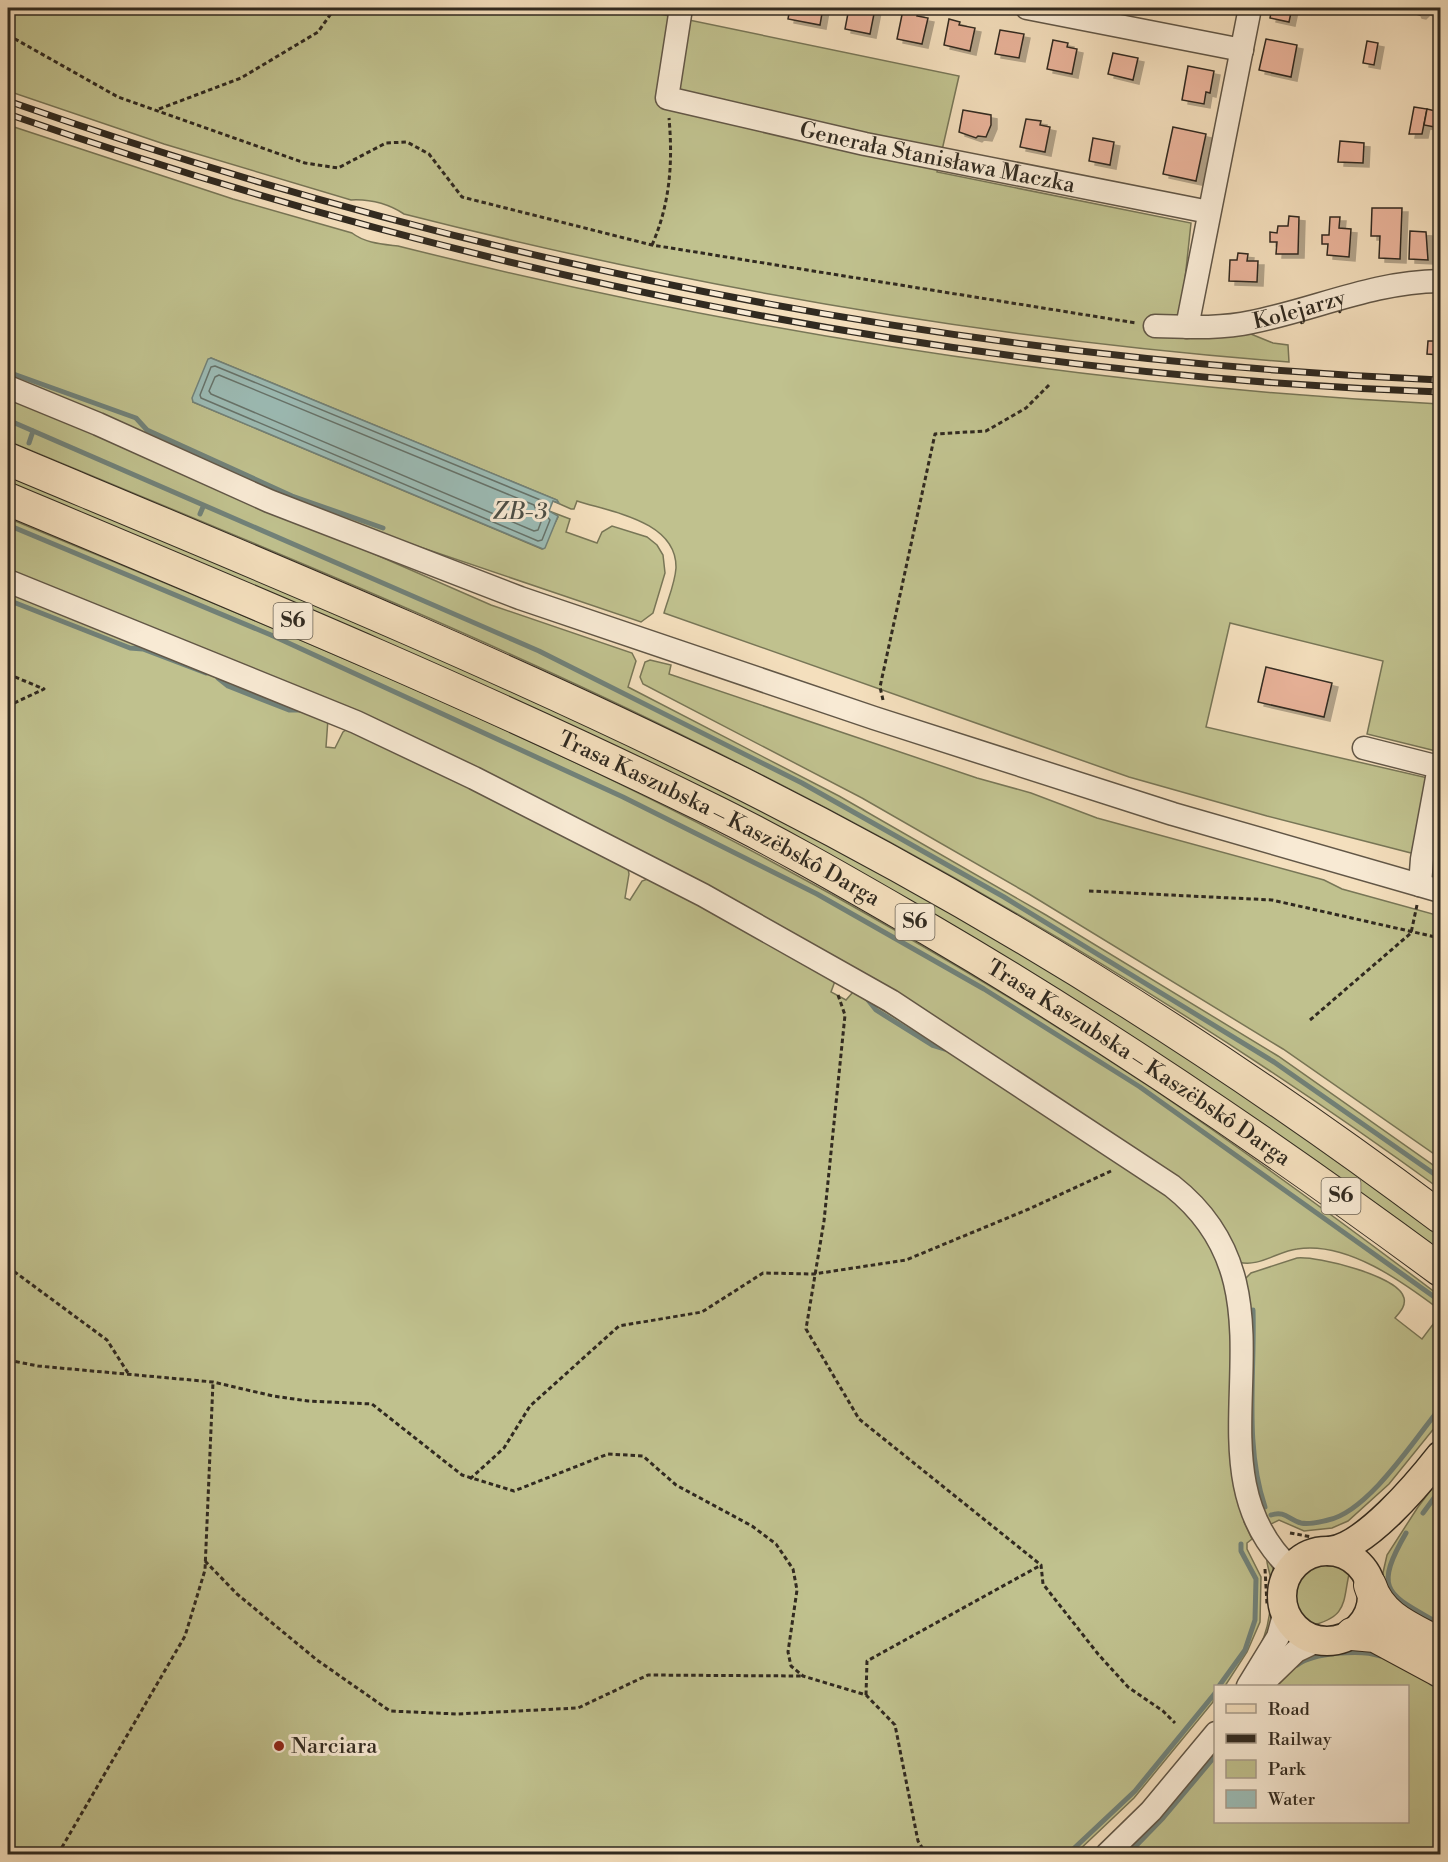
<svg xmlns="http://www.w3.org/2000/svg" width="1448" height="1862" viewBox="0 0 1448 1862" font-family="'Libre Bodoni',serif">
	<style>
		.green { fill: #c0c18e; stroke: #787657; stroke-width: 1.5 }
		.water { fill: #9cbcb6; stroke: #71827a; stroke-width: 1.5 }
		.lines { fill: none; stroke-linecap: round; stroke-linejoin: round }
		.shore { stroke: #66736b; stroke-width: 1.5 }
		.stream { stroke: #71827a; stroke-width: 5 }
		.building { fill: #eab49b; stroke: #312a20; stroke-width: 1.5; filter: url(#shadow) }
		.minor-casing { stroke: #625747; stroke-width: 25 }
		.major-casing { stroke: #312a20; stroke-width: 31 }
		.highway-casing { stroke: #312a20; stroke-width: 34 }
		.path { stroke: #312a20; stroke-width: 3; stroke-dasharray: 4.5 3; stroke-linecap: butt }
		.minor { stroke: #f8ead4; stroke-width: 22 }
		.major { stroke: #f4dfbd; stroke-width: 28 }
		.highway { stroke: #f4dfbd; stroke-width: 32 }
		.rail-casing { stroke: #312a20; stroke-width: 7 }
		.rail { stroke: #f8ead4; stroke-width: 4.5; stroke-dasharray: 14; stroke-linecap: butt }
		.poi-dot { fill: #8f2418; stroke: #f8ead4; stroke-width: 2 }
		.labels { text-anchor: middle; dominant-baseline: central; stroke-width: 6; stroke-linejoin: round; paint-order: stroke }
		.shield { fill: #f8ead4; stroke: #6d6456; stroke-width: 1.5 }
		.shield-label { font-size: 21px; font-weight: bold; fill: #312a20 }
		.street-label { font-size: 22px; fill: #312a20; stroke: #f8ead4 }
		.poi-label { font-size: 22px; fill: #312a20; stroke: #f8ead4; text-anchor: start }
		.water-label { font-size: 24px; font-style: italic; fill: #4c4e46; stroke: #f8ead4 }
	</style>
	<defs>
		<filter id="shadow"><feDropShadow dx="6" dy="4" stdDeviation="0" flood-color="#0004"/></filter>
	</defs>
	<rect width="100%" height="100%" fill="#f4dfbd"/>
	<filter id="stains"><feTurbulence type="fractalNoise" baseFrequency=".00333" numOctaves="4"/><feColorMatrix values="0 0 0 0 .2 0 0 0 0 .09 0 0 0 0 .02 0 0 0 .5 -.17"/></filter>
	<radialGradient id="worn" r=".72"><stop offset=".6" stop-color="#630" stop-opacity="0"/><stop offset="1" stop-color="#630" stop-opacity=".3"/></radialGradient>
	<g class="green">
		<path d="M8,8H631L959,76L937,172L1191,223L1179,335L1246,332L1273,343L1288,345L1289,362C990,339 695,288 404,214C387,203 371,199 351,200L164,144L8,91Z"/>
		<path d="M8,125L233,199L352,233C365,243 382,244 398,246C741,332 1088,386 1440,404V752L1367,734L1383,661L1230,623L1206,727L1428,778L1415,854L1267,816L1129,777L664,613C668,599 675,583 676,568C677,521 611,512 577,501L574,509H571L553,501L558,502L557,500L211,358L193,402L542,549L558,517L549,511L570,519L566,532L597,543L602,532L612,526L647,537L657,545L663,555L665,573L653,613L641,622L296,505L8,380Z"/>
		<path d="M8,394L491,605L632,653L636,661L628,687L839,796L1046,915L1278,1056L1440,1170V1189C1206,1019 955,869 694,741C471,630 238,537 8,441Z"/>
		<path d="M8,474C128,525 248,576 368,628C484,677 599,726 711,783C966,913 1210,1063 1440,1232V1253L1048,986L8,485Z"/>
		<path d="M8,518C263,624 521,727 765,858C897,929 1028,1006 1153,1089C1251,1155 1346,1225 1440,1296V1310C1403,1282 1347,1241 1297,1249C1279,1251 1257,1268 1239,1262L1220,1228L758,916L8,574Z"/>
		<polygon points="8,589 328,719 326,747 335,748 343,732 349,728 627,863 629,874 625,898 630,900 642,881 653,877 835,981 831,992 846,1000 853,992 878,1007 1128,1164 1197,1221 1226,1275 1244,1522 1252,1539 1247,1543 1247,1549 1261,1577 1260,1622 1247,1652 1225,1686 1216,1686 1213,1702 1134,1798 1075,1854 8,1854"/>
		<polygon points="650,660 671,665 669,674 977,778 1031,793 1097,818 1324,880 1342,889 1440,916 1440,1158 1283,1049 1029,894 862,798 643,684 640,677 645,662"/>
		<path d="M1297,1258C1318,1256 1399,1276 1404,1298C1406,1306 1400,1312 1395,1318L1422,1339L1440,1315V1421L1389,1484L1348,1521L1332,1528L1304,1531L1279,1520L1269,1525L1253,1478L1244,1280L1251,1273Z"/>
		<polygon points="1440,1478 1440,1630 1395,1604 1382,1577 1387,1555 1418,1507"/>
		<path d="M1267,1555L1275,1573L1276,1628L1240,1686H1236C1262,1646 1272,1632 1271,1582C1271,1573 1265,1563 1267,1555Z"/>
		<path d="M1323,1561L1337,1563L1350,1570C1342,1601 1350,1617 1309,1626C1282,1605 1290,1570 1323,1561Z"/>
		<polygon points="1361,1646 1440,1685 1440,1854 1122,1854 1215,1749 1216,1822 1408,1822 1408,1686 1270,1686 1294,1662 1321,1651"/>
	</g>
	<polygon class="water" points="211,358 557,500 559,503 553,501 549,511 558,516 545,548 543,549 193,402 192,398 208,359"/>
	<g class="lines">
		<g class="shore">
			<polygon points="215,366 543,501 544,513 550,520 542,540 538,541 201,398 200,395 211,367"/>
			<polygon points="219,375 534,505 541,522 538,530 534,531 211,394 209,391 215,377"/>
		</g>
		<g class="stream">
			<polyline points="8,372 136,418 147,430 292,496 383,528"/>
			<polyline points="8,420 539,651 802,783 1004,897 1274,1062 1440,1178"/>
			<polyline points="29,443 33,431"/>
			<polyline points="200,514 203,507"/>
			<polyline points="8,525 271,635 623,797 817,894 984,989 1140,1087 1440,1301"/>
			<polyline points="8,600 130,648 143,649 206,673"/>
			<polyline points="218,678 228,686 289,710 300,710"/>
			<polyline points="868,1000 876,1010 932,1045 945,1049"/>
			<path d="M1253,1310C1255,1374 1244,1445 1265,1507"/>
			<polyline points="1423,1513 1440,1490"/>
			<path d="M1271,1515C1285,1510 1289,1520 1301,1523C1310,1525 1319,1522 1328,1520C1368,1512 1415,1439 1440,1408"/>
			<path d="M1406,1533C1372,1592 1388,1594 1440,1624"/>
			<path d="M1297,1665C1313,1653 1361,1649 1380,1656"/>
			<polyline points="1431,1683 1440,1688"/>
			<polyline points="1219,1686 1245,1650 1255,1620 1256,1579 1241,1551 1241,1544"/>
			<polyline points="1068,1854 1135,1791 1216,1692"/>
			<polyline points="1128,1854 1163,1818 1216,1755"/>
		</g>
	</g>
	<g class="building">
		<polygon points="790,8 823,8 820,25 788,19"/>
		<polygon points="849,8 875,9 870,34 845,29"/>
		<polygon points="1272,8 1292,8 1289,22 1270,18"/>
		<polygon points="1407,8 1437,8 1436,14 1424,11 1420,15 1416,14 1414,9"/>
		<polygon points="903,10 918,13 917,16 928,18 922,44 897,39"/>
		<polygon points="949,19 960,22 959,25 975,28 970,51 944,45"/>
		<polygon points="1000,30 1024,34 1019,58 995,54"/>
		<polygon points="1266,39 1297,45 1291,77 1259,70"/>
		<polygon points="1053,40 1068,43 1067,47 1077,49 1072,74 1047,69"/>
		<polygon points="1367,41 1378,43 1374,65 1363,63"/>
		<polygon points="1113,53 1138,58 1133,80 1108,74"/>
		<polygon points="1188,66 1214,71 1210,93 1206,92 1204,104 1182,100"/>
		<polygon points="1414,107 1427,109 1422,134 1409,134"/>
		<polygon points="1427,109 1440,112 1440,128 1424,125"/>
		<polygon points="963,110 991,115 991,125 986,137 978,136 976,138 959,132"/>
		<polygon points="1026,119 1041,121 1040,125 1050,127 1045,152 1020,147"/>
		<polygon points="1173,127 1206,134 1196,181 1163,174"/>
		<polygon points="1093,138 1114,142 1110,165 1089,161"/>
		<polygon points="1340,141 1364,143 1363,163 1338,162"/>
		<polygon points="1372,208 1402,208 1400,259 1379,258 1380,236 1371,236"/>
		<polygon points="1289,216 1299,217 1298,254 1276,254 1277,242 1270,242 1270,232 1277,233 1278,226 1288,226"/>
		<polygon points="1330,217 1340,217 1339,228 1351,229 1349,257 1327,255 1328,244 1322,244 1322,235 1329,235"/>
		<polygon points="1410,231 1426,232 1428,260 1409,259"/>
		<polygon points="1238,253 1248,254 1247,261 1258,261 1257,282 1229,281 1230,260 1237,260"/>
		<polygon points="1438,334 1440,334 1440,355 1427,354 1428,341 1437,341"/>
		<polygon points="1266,667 1332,683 1324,717 1258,702"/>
	</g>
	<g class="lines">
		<g class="minor-casing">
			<g id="minor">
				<path id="s1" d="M681,8L667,98L865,144L1209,212"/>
				<polyline points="1027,8 1242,50"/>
				<path id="s2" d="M1155,326C1187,327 1221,329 1252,322C1317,309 1372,282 1440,281"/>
				<polyline points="1187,327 1250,8"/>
				<polyline points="8,387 98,424 269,501 520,598 874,718 1173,814 1440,891"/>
				<path d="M8,581L356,722L474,778L703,895L891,1001L1172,1186C1312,1296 1177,1462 1291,1569"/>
				<polyline points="1364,748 1439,767 1422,859 1420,885"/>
				<polyline points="1248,1686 1278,1637 1285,1611"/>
				<polyline points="1260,1686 1296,1651 1319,1640"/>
				<polyline points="1107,1854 1151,1811 1216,1733"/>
			</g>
		</g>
		<g class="major-casing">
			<g id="major">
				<path d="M1330,1551C1365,1547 1418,1484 1440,1456"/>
				<circle cx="1327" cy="1596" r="45"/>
			</g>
		</g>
		<g class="highway-casing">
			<g id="highway">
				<path d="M8,459C249,560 491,659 725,775C977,900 1216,1049 1440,1217"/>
				<path id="s3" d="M8,499C242,597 478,695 706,807C782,844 855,887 928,929C1106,1033 1275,1148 1440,1270"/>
				<path d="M1370,1585C1380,1618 1413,1629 1440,1644"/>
				<polyline points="1352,1634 1375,1636 1440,1671"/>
			</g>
		</g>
		<g class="path">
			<polyline points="8,35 118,97 305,163 338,168 386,143 407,142 429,154 462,197 652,245 1136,323"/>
			<polyline points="159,109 241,78 318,32 335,8"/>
			<path d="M652,245C670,204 673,163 669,118"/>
			<polyline points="8,674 44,689 8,706"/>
			<polyline points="883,700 880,687 935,434 986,431 1026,408 1050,384"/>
			<polyline points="1089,891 1272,900 1440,938"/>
			<polyline points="838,995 845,1015 824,1221 806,1329 859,1419 1041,1565 1043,1584 1098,1654 1128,1687 1163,1711 1175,1723"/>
			<polyline points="1310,1020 1411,933 1417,905"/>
			<polyline points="8,1267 107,1340 128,1373"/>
			<polyline points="8,1360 38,1366 213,1382 273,1396 308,1401 372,1404 462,1475 514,1491 608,1454 643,1456 676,1485 752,1526 776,1544 793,1569 797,1590 788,1652 791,1666 803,1676 866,1695 895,1725 918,1841 926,1854"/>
			<polyline points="470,1479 504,1448 530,1406 619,1326 702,1312 763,1273 814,1274 906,1260 1029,1209 1111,1171"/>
			<polyline points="1290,1533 1312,1537"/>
			<polyline points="205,1561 237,1594 317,1660 390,1711 457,1714 578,1708 648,1675 801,1676"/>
			<polyline points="1265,1569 1267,1604"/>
			<polyline points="866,1695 867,1661 1041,1565"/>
			<polyline points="58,1854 185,1636 205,1570 213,1382"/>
		</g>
		<use href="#minor" class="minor"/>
		<use href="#major" class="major"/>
		<use href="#highway" class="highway"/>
		<g class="rail-casing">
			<g id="rail">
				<path d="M8,101C470,263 951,359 1440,380"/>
				<path d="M8,114C469,275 952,374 1440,392"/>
			</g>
		</g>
		<use href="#rail" class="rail"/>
	</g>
	<circle class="poi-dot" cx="279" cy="1746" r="6"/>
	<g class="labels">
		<g class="shield">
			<rect x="273.5" y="603" width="39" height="36" rx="4.5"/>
			<rect x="895.5" y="904" width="39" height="36" rx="4.5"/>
			<rect x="1321.5" y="1178" width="39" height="36" rx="4.5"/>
		</g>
		<g class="shield-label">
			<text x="293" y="621">S6</text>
			<text x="915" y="922">S6</text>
			<text x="1341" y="1196">S6</text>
		</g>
		<g class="street-label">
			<text stroke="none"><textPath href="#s1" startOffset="368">Generała Stanisława Maczka</textPath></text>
			<text stroke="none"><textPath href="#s2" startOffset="146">Kolejarzy</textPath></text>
			<text stroke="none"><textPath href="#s3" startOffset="780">Trasa Kaszubska – Kaszëbskô Darga</textPath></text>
			<text stroke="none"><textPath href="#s3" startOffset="1266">Trasa Kaszubska – Kaszëbskô Darga</textPath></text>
		</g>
		<g class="poi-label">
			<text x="291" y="1746">Narciara</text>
		</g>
		<g class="water-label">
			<text x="520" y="512">ZB-3</text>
		</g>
	</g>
	<rect width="1448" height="1862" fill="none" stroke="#f4dfbd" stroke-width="30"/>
	<rect x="9" y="9" width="1430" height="1844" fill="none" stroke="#312a20" stroke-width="3"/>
	<rect x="15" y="15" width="1418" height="1832" fill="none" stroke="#312a20" stroke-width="1.5"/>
	<rect x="1214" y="1685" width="195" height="138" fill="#f8ead4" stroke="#a89d8c" stroke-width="1.5"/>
	<rect x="1226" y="1704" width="30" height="9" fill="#f4dfbd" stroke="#a89d8c" stroke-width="1.5"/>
	<text x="1268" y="1715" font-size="18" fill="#312a20">Road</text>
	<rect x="1226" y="1734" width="30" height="9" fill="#312a20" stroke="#a89d8c" stroke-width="1.5"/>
	<text x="1268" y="1745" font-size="18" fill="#312a20">Railway</text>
	<rect x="1226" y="1760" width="30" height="18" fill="#c0c18e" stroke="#a89d8c" stroke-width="1.5"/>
	<text x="1268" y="1775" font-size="18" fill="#312a20">Park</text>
	<rect x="1226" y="1790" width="30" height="18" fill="#9cbcb6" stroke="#a89d8c" stroke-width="1.5"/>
	<text x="1268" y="1805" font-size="18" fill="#312a20">Water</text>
	<rect width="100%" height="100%" filter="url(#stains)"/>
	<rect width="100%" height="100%" fill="url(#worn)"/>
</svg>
